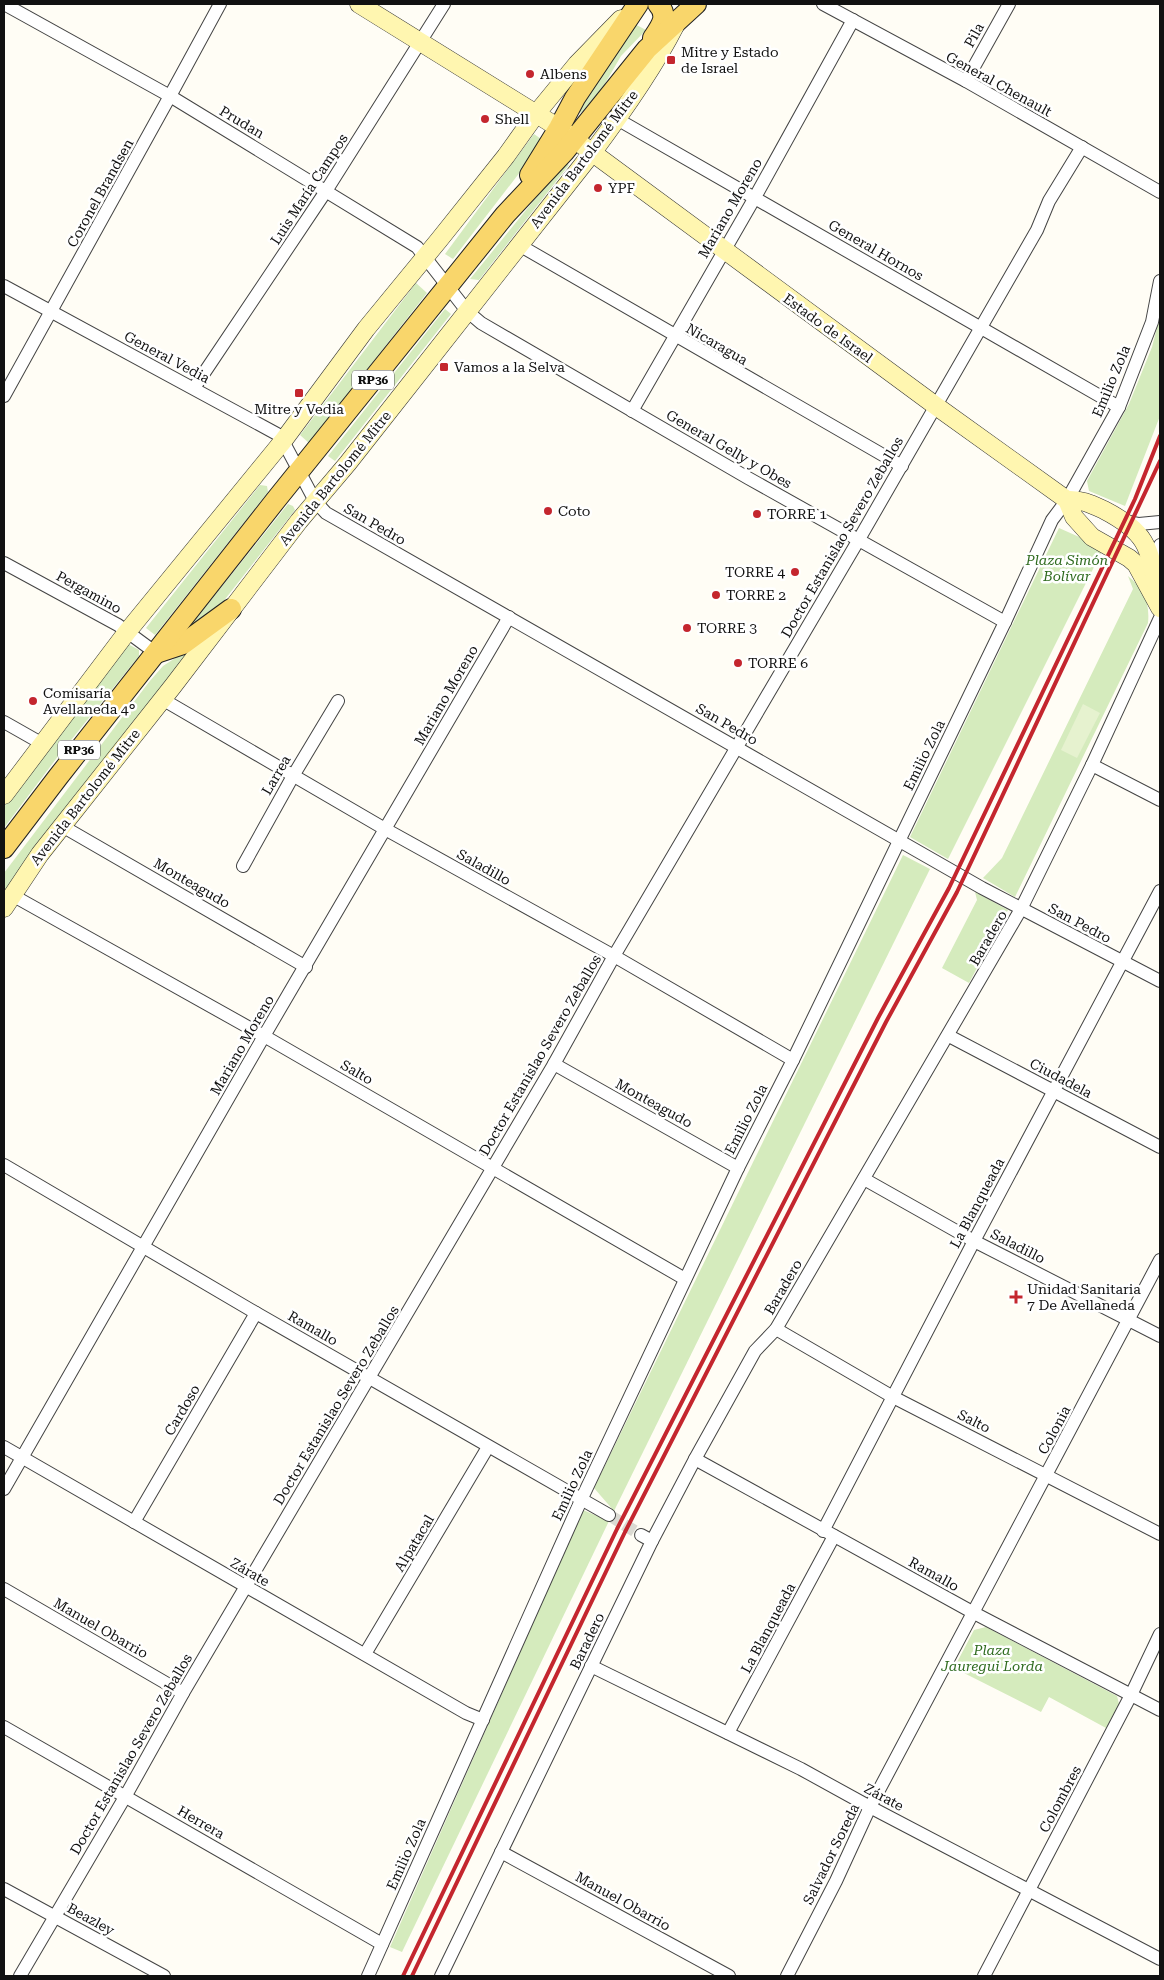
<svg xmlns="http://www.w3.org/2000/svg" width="1164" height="1980" viewBox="0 0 1164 1980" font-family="'Roboto Serif',serif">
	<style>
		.green { fill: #d5ebbd }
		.pitch { fill: #e6f2cf }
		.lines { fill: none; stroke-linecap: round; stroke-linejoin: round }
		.street-tunnel { stroke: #dbdad3; stroke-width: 12; stroke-dasharray: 12 6; stroke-linecap: butt }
		.street-casing { stroke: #444; stroke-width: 14 }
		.secondary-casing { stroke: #333; stroke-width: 19 }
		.primary-casing { stroke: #222; stroke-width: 22 }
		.street { stroke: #fff; stroke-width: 12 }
		.secondary { stroke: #fff6b0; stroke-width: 18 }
		.primary { stroke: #f9d66b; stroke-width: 20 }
		.rail { stroke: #c4262e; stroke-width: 4 }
		.poi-dot { fill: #c4262e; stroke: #fff; stroke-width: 2 }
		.labels { text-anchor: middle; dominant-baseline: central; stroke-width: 5; stroke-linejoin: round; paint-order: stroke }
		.shield { fill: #fff; stroke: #585858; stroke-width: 1 }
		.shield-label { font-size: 12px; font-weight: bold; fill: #111 }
		.street-label { font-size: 14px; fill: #111; stroke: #fff }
		.poi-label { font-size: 14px; fill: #111; stroke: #fff; text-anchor: start }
		.park-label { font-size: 14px; font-style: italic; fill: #2f6b1f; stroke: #fff }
	</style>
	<rect width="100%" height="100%" fill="#fffdf5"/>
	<g class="green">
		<polygon points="629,21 646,30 621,56 603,87 581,113 575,108"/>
		<polygon points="534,134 544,141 453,259 445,254"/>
		<polygon points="565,162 569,165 479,280 470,279"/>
		<polygon points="416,283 427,293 309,443 300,435"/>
		<polygon points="445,309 451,314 335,461 328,456"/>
		<polygon points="1160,316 1160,416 1125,506 1089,491 1087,481 1129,404 1152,347"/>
		<polygon points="260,485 267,486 268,492 155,635 146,628"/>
		<polygon points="288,504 293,506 295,510 208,621 179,640"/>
		<polygon points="1059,528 1086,540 1101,553 948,859 910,837"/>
		<path d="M1128,576C1144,589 1150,603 1148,623L1015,897L983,878L1002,858L1133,589Z"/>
		<polygon points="128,644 139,650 139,656 59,755 4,828 4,807 47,746"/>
		<polygon points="197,644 4,896 4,873 149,682 163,666"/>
		<polygon points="903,855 930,869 614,1511 594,1488"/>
		<polygon points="975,892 1008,910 969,983 942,968 977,900"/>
		<polygon points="583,1510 609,1521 402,1952 390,1947"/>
		<polygon points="986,1627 1117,1696 1119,1704 1106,1728 1049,1697 1041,1712 954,1668 974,1630"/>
	</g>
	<polygon class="pitch" points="1083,704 1100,713 1077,758 1061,750"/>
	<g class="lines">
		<polyline class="street-tunnel" points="609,1515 641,1535"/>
		<g class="street-casing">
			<g id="street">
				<polyline points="4,4 170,96 417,247 467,311 481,323 748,478 1005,622"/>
				<polyline points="823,4 966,81 1160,192"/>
				<polyline points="966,81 1009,4"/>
				<polyline points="617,119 1119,407"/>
				<polyline points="519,245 902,466"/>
				<polyline points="4,286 277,434 283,441 315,501 326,513 982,888 1160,981"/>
				<polyline points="194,388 326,191 444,4"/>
				<polyline points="4,396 170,96 220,4"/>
				<polyline points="632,411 754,199 853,20"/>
				<polyline points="1125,521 1139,524 1160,522"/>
				<polyline points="1152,562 1160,545"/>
				<polyline points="4,563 118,625 156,653"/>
				<polyline points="162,699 385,829 614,956 793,1060"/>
				<polyline points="4,722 41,743"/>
				<polyline points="1092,765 1160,800"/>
				<polyline points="62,826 306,967"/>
				<polyline points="243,866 293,776 338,701"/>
				<polyline points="12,895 264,1036 685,1279"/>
				<polyline points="949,1036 1160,1147"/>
				<polyline points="554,1064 738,1168"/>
				<polyline points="4,1165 256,1313 609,1515"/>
				<polyline points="864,1179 974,1241 1160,1336"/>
				<polyline points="776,1329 893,1397 1160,1534"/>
				<polyline points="4,1447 466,1713 483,1720"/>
				<polyline points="695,1459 974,1613 1160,1710"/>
				<polyline points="4,1489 264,1036 509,617"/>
				<polyline points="134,1522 256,1313"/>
				<polyline points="823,1531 974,1241 1160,891"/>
				<polyline points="641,1535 652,1541"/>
				<polyline points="4,1589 183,1693"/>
				<polyline points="365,1654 488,1447"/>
				<polyline points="591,1666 801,1769 870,1807 1160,1959"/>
				<polyline points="4,1727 382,1944"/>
				<polyline points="728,1733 834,1536"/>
				<polyline points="501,1852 729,1976"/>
				<polyline points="4,1889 164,1976"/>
				<polyline points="20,1976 125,1797 183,1693 554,1064 614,956 858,541 1037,230 1049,201 1082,147"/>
				<polyline points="368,1976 582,1498 738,1168 793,1060 1005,622 1052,520 1067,500 1119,407 1152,322 1160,281"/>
				<polyline points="441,1976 652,1541 695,1459 755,1351 776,1329 1021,909 1092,765 1160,618"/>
				<polyline points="787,1976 836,1881 870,1807 1160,1260"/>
				<polyline points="984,1976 1131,1695 1160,1634"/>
			</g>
		</g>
		<g class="secondary-casing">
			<g id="secondary">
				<polyline points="359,4 559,128 936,406 1067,500 1074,517 1092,537 1129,558 1136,564 1160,608"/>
				<path d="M1067,500C1081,499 1091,504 1104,510C1146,532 1149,545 1157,590"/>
				<polyline points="4,795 127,632 283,441 366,329 439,240 506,156 536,114 577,64 621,19"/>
				<path d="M4,908L40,854L173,686L299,521L348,463L592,153C622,113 652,71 675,26"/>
			</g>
		</g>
		<g class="primary-casing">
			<g id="primary">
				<path d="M653,38C661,26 669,16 658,4"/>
				<polyline points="530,175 559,128 575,98 638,4"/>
				<polyline points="156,653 183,644 231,609"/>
				<polyline points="4,848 58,777 275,501 505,215 564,152 647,49 696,4"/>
			</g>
		</g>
		<use href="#street" class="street"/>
		<use href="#secondary" class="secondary"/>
		<use href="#primary" class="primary"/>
		<g class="rail">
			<polyline points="403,1976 617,1529 878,1018 949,888 1135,499 1160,436"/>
			<polyline points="412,1976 625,1532 886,1022 957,892 1160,461"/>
		</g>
	</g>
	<g class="poi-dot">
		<rect x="666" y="55" width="10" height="10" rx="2.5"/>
		<circle cx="530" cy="74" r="5"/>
		<circle cx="485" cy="119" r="5"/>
		<circle cx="598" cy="188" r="5"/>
		<rect x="439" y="362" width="10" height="10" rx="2.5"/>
		<rect x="294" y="388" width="10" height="10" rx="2.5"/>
		<circle cx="548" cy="511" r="5"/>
		<circle cx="757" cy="514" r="5"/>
		<circle cx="795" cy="572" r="5"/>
		<circle cx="716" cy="595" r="5"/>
		<circle cx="687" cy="628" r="5"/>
		<circle cx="738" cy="663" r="5"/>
		<circle cx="33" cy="701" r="5"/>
		<path d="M1013.5 1289.5h5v5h5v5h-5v5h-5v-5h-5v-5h5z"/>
	</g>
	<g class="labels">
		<g class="shield">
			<rect x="352" y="370.5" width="42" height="19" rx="4"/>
			<rect x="58" y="740.5" width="42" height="19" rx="4"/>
		</g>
		<g class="shield-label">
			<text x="373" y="380">RP36</text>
			<text x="79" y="750">RP36</text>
		</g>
		<g class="street-label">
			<text transform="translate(974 35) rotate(-61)">Pila</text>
			<text transform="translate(999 84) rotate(29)">General Chenault</text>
			<text transform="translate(242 122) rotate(31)">Prudan</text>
			<text transform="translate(584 159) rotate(-53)">Avenida Bartolomé Mitre</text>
			<text transform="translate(309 189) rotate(-57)">Luis María Campos</text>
			<text transform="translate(100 193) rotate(-61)">Coronel Brandsen</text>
			<text transform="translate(730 208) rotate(-60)">Mariano Moreno</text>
			<text transform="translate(876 250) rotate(30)">General Hornos</text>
			<text transform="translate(828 328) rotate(36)">Estado de Israel</text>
			<text transform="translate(717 344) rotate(30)">Nicaragua</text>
			<text transform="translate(167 357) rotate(28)">General Vedia</text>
			<text transform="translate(1111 381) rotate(-67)">Emilio Zola</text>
			<text transform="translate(729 449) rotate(30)">General Gelly y Obes</text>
			<text transform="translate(335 478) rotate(-51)">Avenida Bartolomé Mitre</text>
			<text transform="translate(375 524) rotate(30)">San Pedro</text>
			<text transform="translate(842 537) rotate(-60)">Doctor Estanislao Severo Zeballos</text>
			<text transform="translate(89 592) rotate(29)">Pergamino</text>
			<text transform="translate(446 695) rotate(-60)">Mariano Moreno</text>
			<text transform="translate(727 724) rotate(30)">San Pedro</text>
			<text transform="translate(924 755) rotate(-64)">Emilio Zola</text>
			<text transform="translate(276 775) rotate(-60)">Larrea</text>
			<text transform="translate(85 797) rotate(-52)">Avenida Bartolomé Mitre</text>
			<text transform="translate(484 867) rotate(29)">Saladillo</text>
			<text transform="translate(192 883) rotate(30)">Monteagudo</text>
			<text transform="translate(1080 923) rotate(28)">San Pedro</text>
			<text transform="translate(988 938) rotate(-60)">Baradero</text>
			<text transform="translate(242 1045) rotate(-60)">Mariano Moreno</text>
			<text transform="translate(540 1055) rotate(-60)">Doctor Estanislao Severo Zeballos</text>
			<text transform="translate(357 1072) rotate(30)">Salto</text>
			<text transform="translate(1061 1078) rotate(28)">Ciudadela</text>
			<text transform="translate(654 1103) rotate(29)">Monteagudo</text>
			<text transform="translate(746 1119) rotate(-63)">Emilio Zola</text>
			<text transform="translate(977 1203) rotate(-62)">La Blanqueada</text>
			<text transform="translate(1018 1246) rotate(27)">Saladillo</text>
			<text transform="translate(783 1287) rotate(-60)">Baradero</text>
			<text transform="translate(313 1328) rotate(30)">Ramallo</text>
			<text transform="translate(336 1405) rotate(-59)">Doctor Estanislao Severo Zeballos</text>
			<text transform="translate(182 1410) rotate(-60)">Cardoso</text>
			<text transform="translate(974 1421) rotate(27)">Salto</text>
			<text transform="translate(1054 1430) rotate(-62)">Colonia</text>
			<text transform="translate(572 1485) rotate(-65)">Emilio Zola</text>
			<text transform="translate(414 1543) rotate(-59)">Alpatacal</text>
			<text transform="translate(250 1572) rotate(30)">Zárate</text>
			<text transform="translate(934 1574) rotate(29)">Ramallo</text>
			<text transform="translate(101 1628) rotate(30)">Manuel Obarrio</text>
			<text transform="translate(768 1628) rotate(-62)">La Blanqueada</text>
			<text transform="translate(587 1641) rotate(-64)">Baradero</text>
			<text transform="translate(131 1754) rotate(-60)">Doctor Estanislao Severo Zeballos</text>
			<text transform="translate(884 1797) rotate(28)">Zárate</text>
			<text transform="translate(1060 1799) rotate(-62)">Colombres</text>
			<text transform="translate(201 1822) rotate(30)">Herrera</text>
			<text transform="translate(406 1854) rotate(-66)">Emilio Zola</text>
			<text transform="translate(831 1854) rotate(-64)">Salvador Soreda</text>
			<text transform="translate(623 1901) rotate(29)">Manuel Obarrio</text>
			<text transform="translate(91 1919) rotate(29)">Beazley</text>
		</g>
		<g class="poi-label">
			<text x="681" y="52">Mitre y Estado<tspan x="681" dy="16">de Israel</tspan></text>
			<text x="540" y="74">Albens</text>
			<text x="495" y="119">Shell</text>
			<text x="608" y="188">YPF</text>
			<text x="454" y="367">Vamos a la Selva</text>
			<text x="299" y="409" text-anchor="middle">Mitre y Vedia</text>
			<text x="558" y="511">Coto</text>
			<text x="767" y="514">TORRE 1</text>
			<text x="785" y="572" text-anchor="end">TORRE 4</text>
			<text x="726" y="595">TORRE 2</text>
			<text x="697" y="628">TORRE 3</text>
			<text x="748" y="663">TORRE 6</text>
			<text x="43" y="693">Comisaría<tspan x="43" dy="16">Avellaneda 4°</tspan></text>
			<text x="1027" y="1289">Unidad Sanitaria<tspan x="1027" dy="16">7 De Avellaneda</tspan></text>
		</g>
		<g class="park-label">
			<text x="1067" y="560">Plaza Simón<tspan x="1067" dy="16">Bolívar</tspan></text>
			<text x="992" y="1650">Plaza<tspan x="992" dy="16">Jauregui Lorda</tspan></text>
		</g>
	</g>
	<rect width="1164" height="1980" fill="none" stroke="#111111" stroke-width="10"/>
</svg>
